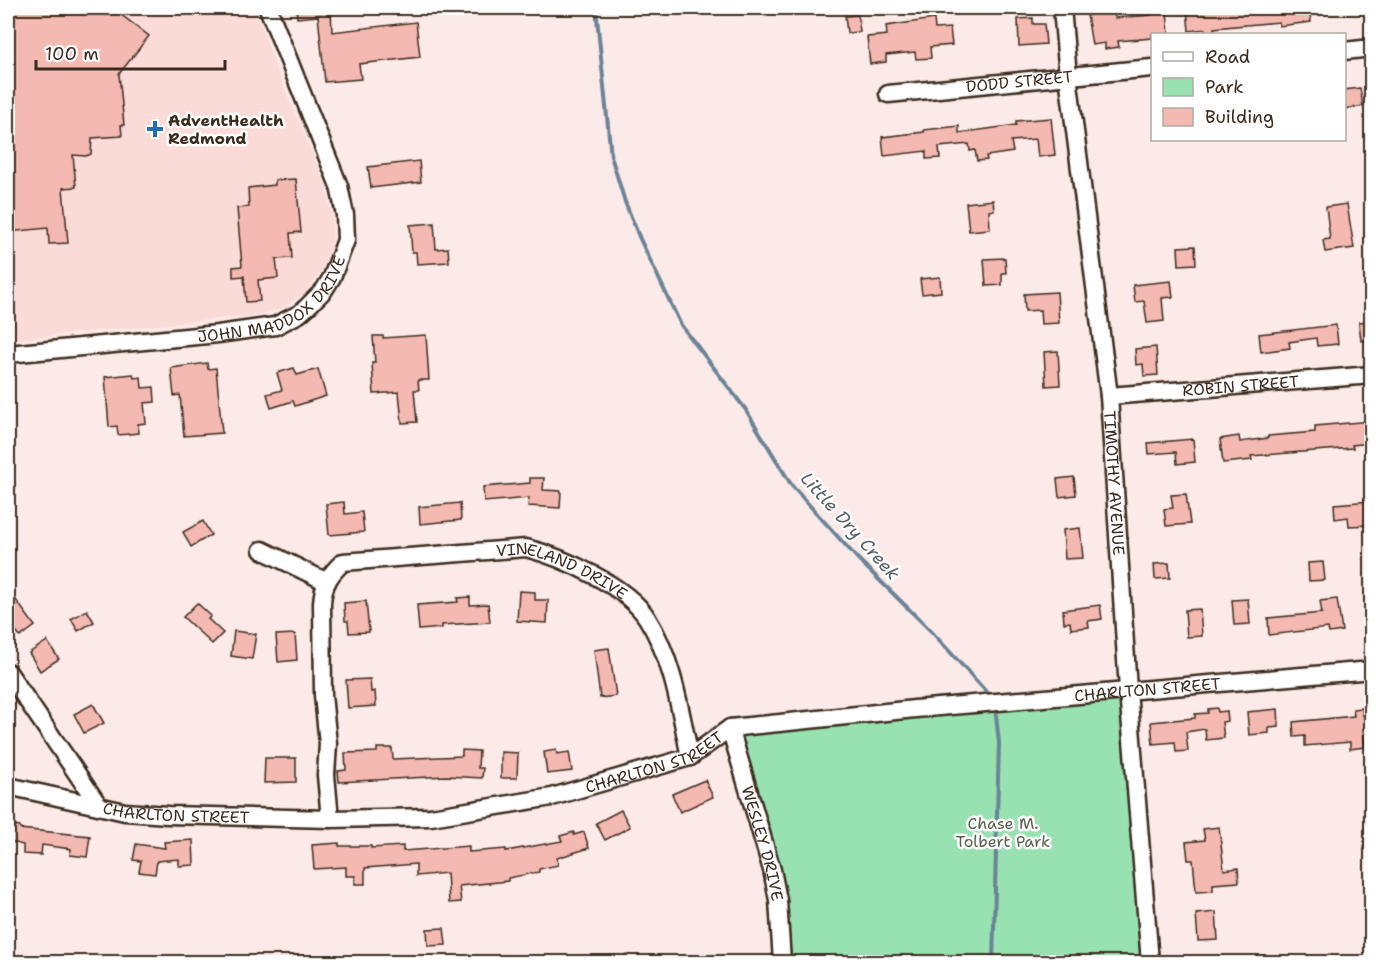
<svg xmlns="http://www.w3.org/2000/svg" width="1379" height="970" viewBox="0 0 1379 970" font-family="'Shantell Sans',sans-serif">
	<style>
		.built { fill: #fadbd8 }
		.green { fill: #98e1b0; stroke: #6a8667; stroke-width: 1.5 }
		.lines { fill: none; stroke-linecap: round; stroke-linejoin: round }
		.stream { stroke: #6a8397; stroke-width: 4 }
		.building { fill: #f4b9b1; stroke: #3b2a1e; stroke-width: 1.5 }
		.minor-casing { stroke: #3b2a1e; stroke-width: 21 }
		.minor { stroke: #fff; stroke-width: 16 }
		.poi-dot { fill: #1f6fb2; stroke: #fff; stroke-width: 2 }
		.labels { text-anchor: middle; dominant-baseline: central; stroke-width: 5; stroke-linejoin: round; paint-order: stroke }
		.street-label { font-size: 16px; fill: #3b2a1e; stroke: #fff }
		.poi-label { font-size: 16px; font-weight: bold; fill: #3b2a1e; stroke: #fff; text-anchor: start }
		.park-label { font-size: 16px; fill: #57614a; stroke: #fff }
		.water-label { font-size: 18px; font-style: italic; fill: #575e64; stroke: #fff }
	</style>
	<rect width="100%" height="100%" fill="#fceae8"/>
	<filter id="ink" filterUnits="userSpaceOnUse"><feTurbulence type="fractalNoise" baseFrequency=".0167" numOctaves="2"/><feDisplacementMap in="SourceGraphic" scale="12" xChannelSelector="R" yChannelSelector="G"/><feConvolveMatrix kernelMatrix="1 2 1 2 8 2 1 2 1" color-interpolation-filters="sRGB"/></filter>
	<g filter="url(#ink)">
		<polygon class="built" points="8,8 255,8 278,73 326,185 333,222 332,246 320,274 304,294 281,309 258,315 8,340"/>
		<polygon class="green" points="1128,690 1150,962 782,962 778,900 730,728"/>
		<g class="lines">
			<g class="stream">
				<polyline points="596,8 611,156 625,202 640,239 681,325 746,410 792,486 858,559 930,630 991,697"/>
				<polyline points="8,959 24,962"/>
				<polyline points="993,962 999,743 995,706"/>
			</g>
		</g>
		<g class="building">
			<polygon points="8,8 112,8 149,36 119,74 124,125 121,125 122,136 92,138 91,154 86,156 73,155 76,187 63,188 68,243 49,244 48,228 8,232"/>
			<polygon points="296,8 331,8 332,32 416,22 420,57 359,64 361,79 325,82 318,16 297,18"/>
			<polygon points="1187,8 1261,8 1262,11 1309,8 1311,22 1279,26 1279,22 1214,28 1215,32 1205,33 1205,29 1189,31"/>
			<polygon points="1114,11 1115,18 1151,15 1150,12 1167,11 1169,34 1152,34 1152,38 1118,41 1119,47 1105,49 1105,43 1092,45 1087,15"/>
			<polygon points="858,15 860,32 847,33 845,16"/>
			<polygon points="1033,18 1033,24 1044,24 1046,44 1019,46 1018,19"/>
			<polygon points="934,19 935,29 950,28 952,45 930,47 931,58 916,59 915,52 886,55 886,62 870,64 867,37 887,35 886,26"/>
			<polygon points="1360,88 1363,106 1344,109 1344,90"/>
			<polygon points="1051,118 1055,155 1038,157 1036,139 1011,141 1013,152 986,156 987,160 977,161 975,150 970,151 969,144 939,147 940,158 926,159 926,151 884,156 882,137 924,132 924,130 959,126 959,133 1016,125 1016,121"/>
			<polygon points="419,161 421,182 371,188 368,167"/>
			<polygon points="296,179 301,232 290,233 292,258 276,259 278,278 258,280 260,301 246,302 244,276 233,277 233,267 242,266 237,208 249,207 248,188 275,185 275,180"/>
			<polygon points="993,200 994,210 989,211 990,229 969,231 966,203"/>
			<polygon points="1347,204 1354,248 1325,252 1323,240 1330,239 1326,207"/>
			<polygon points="434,223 436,249 448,248 449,262 417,264 416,252 412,252 410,225"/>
			<polygon points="1195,246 1196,264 1179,265 1178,247"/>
			<polygon points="1005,258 1006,273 1002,273 1002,285 986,286 984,259"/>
			<polygon points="940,277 941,292 922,294 920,279"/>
			<polygon points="1171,281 1173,297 1162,298 1164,321 1147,323 1144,301 1135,302 1133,285"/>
			<polygon points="1057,292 1059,323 1041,324 1040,310 1025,311 1024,294"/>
			<polygon points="1371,321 1371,340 1361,341 1359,322"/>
			<polygon points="1336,325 1338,344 1317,346 1316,338 1289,342 1290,348 1261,352 1259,334"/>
			<polygon points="426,335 429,380 418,380 419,390 414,390 417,422 402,423 399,392 374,394 372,363 375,363 373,336 383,336 383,338"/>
			<polygon points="1156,347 1158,375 1144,376 1143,364 1136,365 1135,349"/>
			<polygon points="1058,351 1060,385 1046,386 1044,352"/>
			<polygon points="207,363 208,369 216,368 222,433 184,436 180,395 174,396 171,368"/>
			<polygon points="294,368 297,375 318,369 326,396 295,406 293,401 271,408 267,394 282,390 277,373"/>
			<polygon points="133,374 134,378 141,377 142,388 154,387 155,402 144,403 146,423 138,424 139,433 118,435 117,426 109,427 105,377"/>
			<polygon points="1371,421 1371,443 1352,445 1353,448 1251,456 1252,460 1223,463 1220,439 1239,436 1240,442 1268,438 1268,436 1315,432 1315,426"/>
			<polygon points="1193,439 1195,462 1177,464 1176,452 1149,454 1148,443"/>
			<polygon points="1074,477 1076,495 1059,497 1057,479"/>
			<polygon points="530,478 544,478 543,490 561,491 560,508 528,506 529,498 484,502 483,487 530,483"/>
			<polygon points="1186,494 1190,524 1166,526 1164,509 1173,508 1171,495"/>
			<polygon points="1371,501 1371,520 1369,520 1369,525 1349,526 1348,517 1335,519 1334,504"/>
			<polygon points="344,502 345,514 362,512 364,532 329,535 326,504"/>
			<polygon points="460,503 461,520 420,524 419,507"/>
			<polygon points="203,521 211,535 191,547 183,532"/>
			<polygon points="1080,528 1083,558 1065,559 1063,530"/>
			<polygon points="1323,562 1325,580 1309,581 1308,563"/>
			<polygon points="1169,563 1170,578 1155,579 1154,564"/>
			<polygon points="8,589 35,626 20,637 8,621"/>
			<polygon points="519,591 535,592 535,600 548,600 547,623 517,621"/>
			<polygon points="470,597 470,605 488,604 490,622 442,625 442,628 419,630 417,605 458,602 457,598"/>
			<polygon points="1248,599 1250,624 1234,625 1232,600"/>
			<polygon points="1337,599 1342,631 1329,633 1328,628 1269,635 1268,618 1322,613 1320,601"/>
			<polygon points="366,601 369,632 349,633 348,621 345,621 344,603"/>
			<polygon points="197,603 211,616 208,619 223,633 212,644 183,617"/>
			<polygon points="1100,605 1102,619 1088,621 1089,627 1071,629 1070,622 1064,623 1063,610"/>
			<polygon points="1200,609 1202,636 1187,637 1185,610"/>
			<polygon points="87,610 94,622 78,631 71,619"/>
			<polygon points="234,631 256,634 252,659 231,656"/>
			<polygon points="295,634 297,660 278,662 276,635"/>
			<polygon points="47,641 59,659 40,671 29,653"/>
			<polygon points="609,648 616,696 600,698 594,650"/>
			<polygon points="370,679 371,692 375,691 376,706 348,708 346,680"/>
			<polygon points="93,704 104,723 84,733 74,714"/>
			<polygon points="1217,708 1218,712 1227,711 1228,721 1222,722 1224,738 1206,740 1205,729 1186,732 1188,751 1176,752 1175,742 1153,744 1151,722 1195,718 1195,714 1208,713 1208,709"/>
			<polygon points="1362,708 1363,715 1371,713 1371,728 1363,729 1365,747 1350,749 1350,742 1305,746 1305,736 1294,737 1293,722 1354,716 1353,709"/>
			<polygon points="1278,709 1279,727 1269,728 1269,733 1249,735 1247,712"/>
			<polygon points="377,748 392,748 393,759 462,756 462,750 479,751 478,768 483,768 482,778 446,776 339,782 338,771 346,770 345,753 377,752"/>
			<polygon points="556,750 557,754 569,752 572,771 547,774 544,752"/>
			<polygon points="501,752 518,753 517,778 501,778"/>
			<polygon points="265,758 296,758 296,782 264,783"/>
			<polygon points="705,780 713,797 680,812 672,794"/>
			<polygon points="621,810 630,827 605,840 596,823"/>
			<polygon points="8,824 20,827 20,829 90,836 87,857 70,855 71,849 42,845 41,855 23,854 23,845 8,841"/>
			<polygon points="1219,827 1224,870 1238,868 1239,882 1213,884 1213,891 1196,892 1193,860 1188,860 1186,842 1205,840 1203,829"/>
			<polygon points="574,832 574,835 584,832 589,848 557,858 558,865 539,869 539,872 508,878 508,881 459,886 461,902 449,903 447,873 416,876 416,864 365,868 365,884 355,884 355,876 346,876 346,867 314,869 312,845 339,843 339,846 371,846 371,848 403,846 403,851 469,846 469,852 506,849 506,851 562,841 560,836"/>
			<polygon points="193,840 194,865 179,866 179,859 157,861 155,874 139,872 141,861 133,860 136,844 165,848 164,842"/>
			<polygon points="1216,912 1218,940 1198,941 1196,914"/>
			<polygon points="444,928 446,945 428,946 427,929"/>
		</g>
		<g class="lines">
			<g class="minor-casing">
				<g id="minor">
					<path id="s1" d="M1062,8L1068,76L1109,396L1128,690L1150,962"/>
					<polyline points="1344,51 1372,48"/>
					<path id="s2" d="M888,94L1152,68"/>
					<path id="s3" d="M8,354L218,334L275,326L299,314L307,307L324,290L332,277L346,240L345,215L339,186L268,8"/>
					<path id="s4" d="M1109,396L1372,375"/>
					<polyline points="262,550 327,582"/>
					<polyline points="8,672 99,806"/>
					<path id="s5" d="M730,728L772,870L778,900L782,962"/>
					<path id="s6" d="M8,786L125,812L168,815L330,819L431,817L552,797L690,757L730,728L915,709L1372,670"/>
					<path id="s7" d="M330,819L326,775L328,744L323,695L322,603C323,584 330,574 343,562L526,548C562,557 627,586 647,618C673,659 680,710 690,757"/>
				</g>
			</g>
			<use href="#minor" class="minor"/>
		</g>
	</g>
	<path class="poi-dot" d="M152 120h6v6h6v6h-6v6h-6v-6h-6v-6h6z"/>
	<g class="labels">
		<g class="street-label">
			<text stroke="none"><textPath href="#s2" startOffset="132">DODD STREET</textPath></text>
			<text stroke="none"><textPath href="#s3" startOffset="279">JOHN MADDOX DRIVE</textPath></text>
			<text stroke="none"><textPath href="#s4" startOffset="132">ROBIN STREET</textPath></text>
			<text stroke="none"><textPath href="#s1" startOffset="478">TIMOTHY AVENUE</textPath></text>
			<text stroke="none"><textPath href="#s7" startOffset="488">VINELAND DRIVE</textPath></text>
			<text stroke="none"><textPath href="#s6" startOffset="1161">CHARLTON STREET</textPath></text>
			<text stroke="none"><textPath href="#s6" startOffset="657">CHARLTON STREET</textPath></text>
			<text stroke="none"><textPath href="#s6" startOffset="171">CHARLTON STREET</textPath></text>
			<text stroke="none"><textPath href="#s5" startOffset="120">WESLEY DRIVE</textPath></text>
		</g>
		<g class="poi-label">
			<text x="168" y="120">AdventHealth<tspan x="168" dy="18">Redmond</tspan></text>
		</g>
		<g class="park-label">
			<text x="1003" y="823">Chase M.<tspan x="1003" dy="18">Tolbert Park</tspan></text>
		</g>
		<g class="water-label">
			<text transform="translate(850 526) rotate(48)">Little Dry Creek</text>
		</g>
	</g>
	<rect width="1379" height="970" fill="none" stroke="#fff" stroke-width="30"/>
	<rect x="15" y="15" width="1349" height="940" fill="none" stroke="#3b2a1e" stroke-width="2" filter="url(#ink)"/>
	<rect x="1151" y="33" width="195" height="108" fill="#ffffff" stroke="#b1aaa5" stroke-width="1.5"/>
	<rect x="1163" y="52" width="30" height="9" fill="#ffffff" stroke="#b1aaa5" stroke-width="1.5"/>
	<text x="1205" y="63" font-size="18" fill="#3b2a1e">Road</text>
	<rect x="1163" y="78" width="30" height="18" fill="#98e1b0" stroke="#b1aaa5" stroke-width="1.5"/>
	<text x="1205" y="93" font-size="18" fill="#3b2a1e">Park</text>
	<rect x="1163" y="108" width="30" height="18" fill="#f4b9b1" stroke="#b1aaa5" stroke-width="1.5"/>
	<text x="1205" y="123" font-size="18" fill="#3b2a1e">Building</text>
	<path d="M36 60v9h189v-9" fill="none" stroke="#3b2a1e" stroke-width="3"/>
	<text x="45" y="60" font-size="18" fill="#3b2a1e" stroke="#ffffff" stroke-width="4.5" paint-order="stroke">100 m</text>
</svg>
